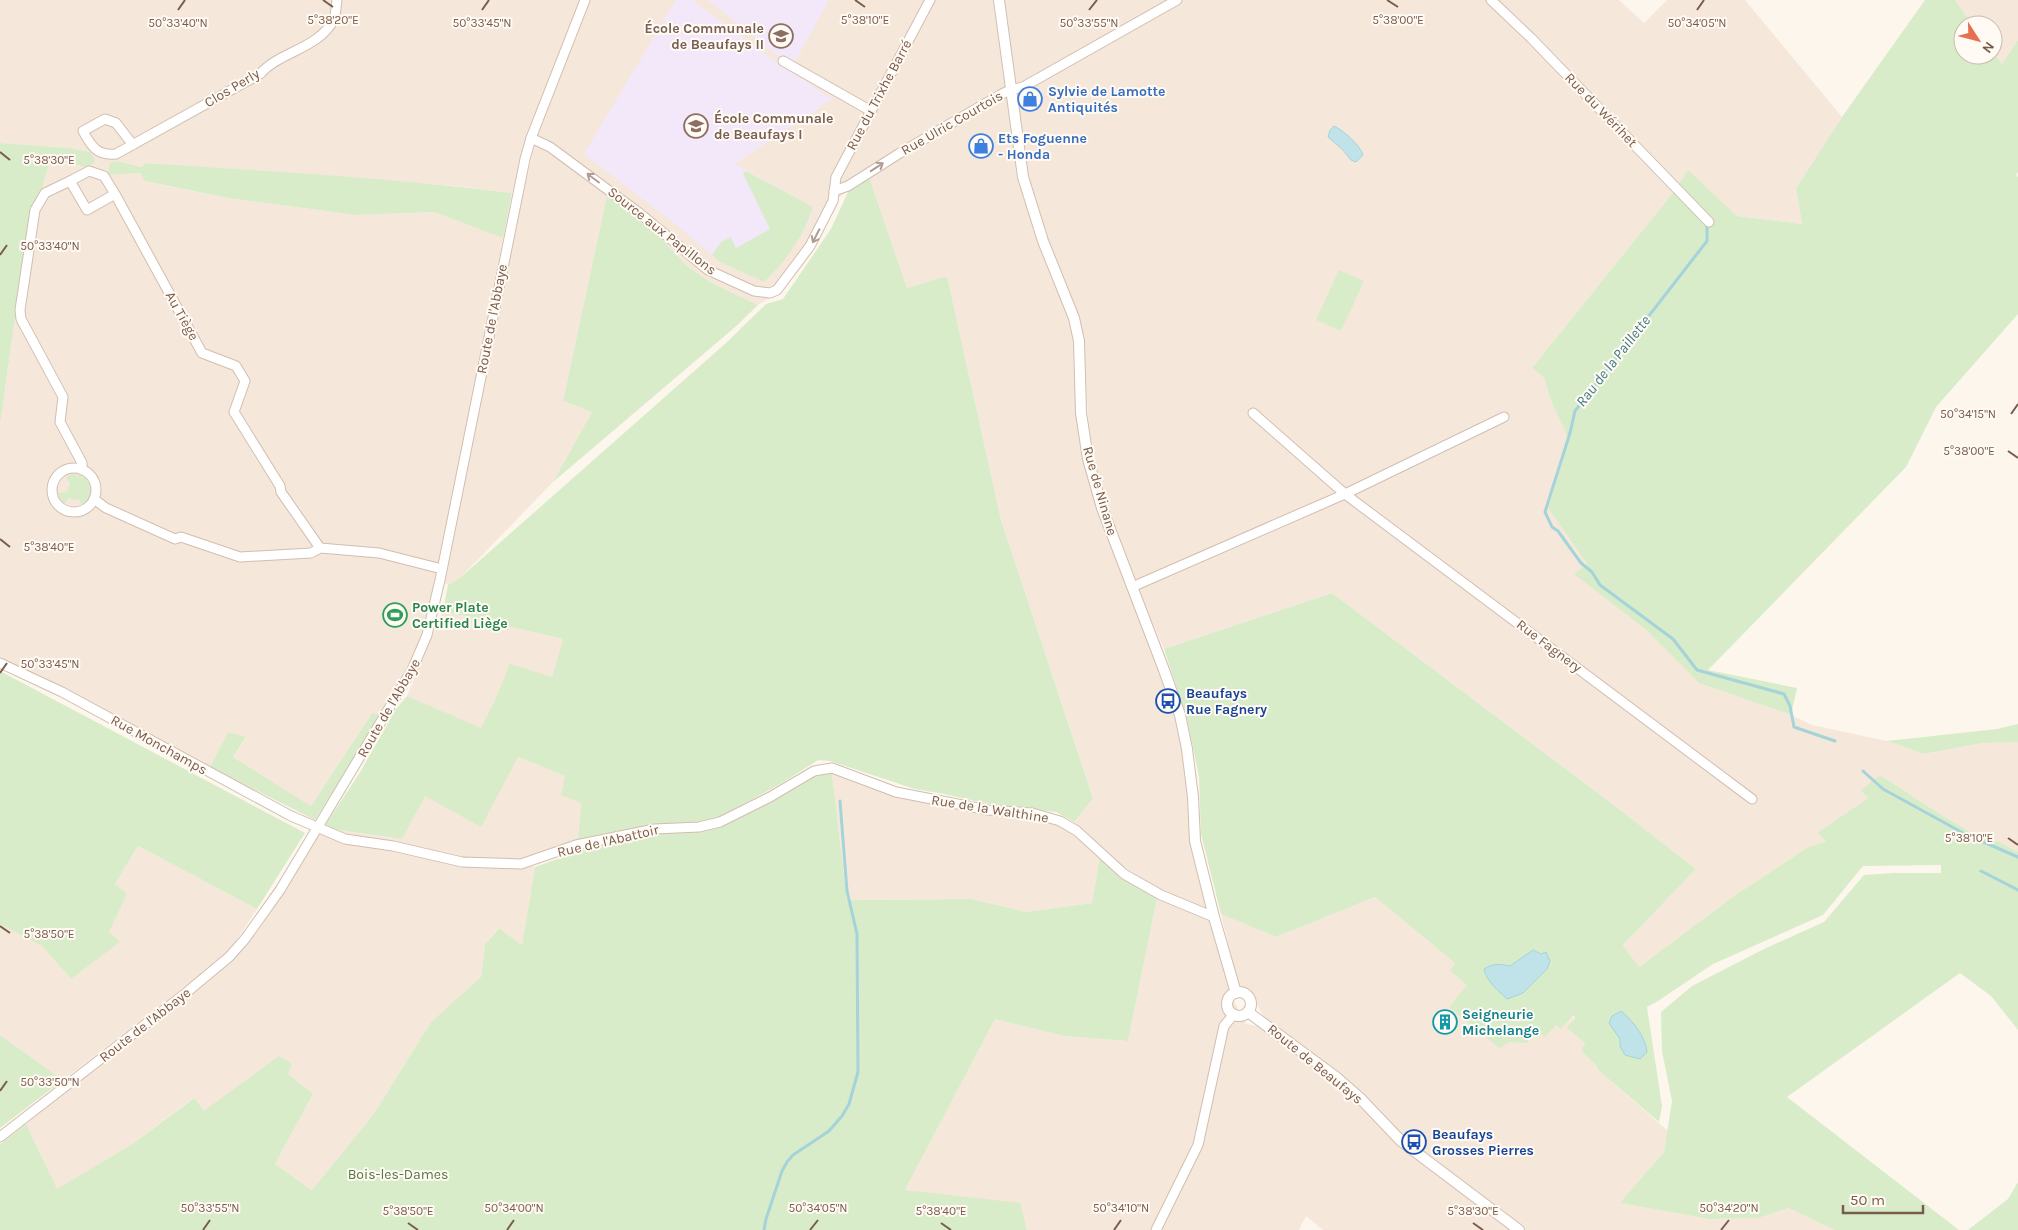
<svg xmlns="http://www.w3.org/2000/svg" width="2018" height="1230" viewBox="0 0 2018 1230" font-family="Karla,sans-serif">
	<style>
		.residential { fill: #f5e8da }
		.education { fill: #f3e8fa }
		.green { fill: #d8ecc9; fill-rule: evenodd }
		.water { fill: #bfe3e8; stroke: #a5d3da }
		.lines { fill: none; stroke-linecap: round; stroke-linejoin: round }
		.stream { stroke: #a5d3da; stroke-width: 3 }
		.minor-casing { stroke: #d1beb0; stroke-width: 11 }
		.tertiary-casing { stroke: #d1beb0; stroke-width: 12 }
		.minor { stroke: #fff; stroke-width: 9 }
		.tertiary { stroke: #fff; stroke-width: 10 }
		.oneway { stroke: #af9d94 }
		.ticks { fill: none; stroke: #7a5c4d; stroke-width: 2 }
		.labels { text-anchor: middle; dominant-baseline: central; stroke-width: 4; stroke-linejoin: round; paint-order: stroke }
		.education-label { font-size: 14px; font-weight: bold; fill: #785e54; stroke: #fffaf3; text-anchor: end }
		.street-label { font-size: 14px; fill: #7a5c4d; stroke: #fffaf3 }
		.shop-label { font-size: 14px; font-weight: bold; fill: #366cbe; stroke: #fffaf3; text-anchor: start }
		.leisure-label { font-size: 14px; font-weight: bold; fill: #27864d; stroke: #fffaf3; text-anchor: start }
		.transit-label { font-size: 14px; font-weight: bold; fill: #164399; stroke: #fffaf3; text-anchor: start }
		.culture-label { font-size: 14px; font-weight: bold; fill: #0d838f; stroke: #fffaf3; text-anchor: start }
		.park-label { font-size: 14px; fill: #537a41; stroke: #fffaf3 }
		.water-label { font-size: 15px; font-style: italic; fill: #437c86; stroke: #fffaf3 }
		.ticks-label { font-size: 12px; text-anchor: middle; fill: #7a5c4d; stroke: #fffaf3; stroke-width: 4; stroke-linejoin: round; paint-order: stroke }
	</style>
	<rect width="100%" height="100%" fill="#fdf6ec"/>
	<g class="residential">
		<polygon points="0,0 585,0 537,122 512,193 455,186 250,170 145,163 143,167 117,161 108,175 141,173 144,181 167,186 228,198 356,215 434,212 503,238 448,538 436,616 381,715 372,713 311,806 233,757 246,738 228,732 210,767 0,658 0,425 30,211 40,195 49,164 66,162 85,167 90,152 69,148 0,143"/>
		<polygon points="590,0 993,0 1018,157 1071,318 1076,344 1090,483 1117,562 1155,657 1181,738 1211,913 1159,890 1110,857 1074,822 1093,797 1001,520 947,276 907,288 869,177 840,196 779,293 758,305 710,282 686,265 655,232 607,195 563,401 592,412 553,482 461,577 448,585 444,582 517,217 540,124"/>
		<polygon points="1003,0 1619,0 1644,23 1667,0 1745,0 1842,117 1796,188 1802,224 1737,216 1688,171 1672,194 1532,368 1544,378 1551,401 1569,440 1548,508 1587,564 1575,574 1645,629 1699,683 1791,715 1812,725 1887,741 1923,754 1983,743 2018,742 2018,852 2000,842 1983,838 1943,816 1880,775 1868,798 1817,833 1826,841 1807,848 1734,896 1639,967 1623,945 1696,869 1615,806 1332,593 1164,649 1134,582 1101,487 1089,430 1082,331 1043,232 1024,168"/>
		<polygon points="1955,0 2018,0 2018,40 2002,64 1993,52 1993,25 1973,25"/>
		<polygon points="443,611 563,639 552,678 496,698 481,729 407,696"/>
		<polygon points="518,757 565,776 581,803 578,840 520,862 535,867 522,945 498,928 485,944 481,977 431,1022 373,1115 312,1190 275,1164 313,1094 204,1111 193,1098 134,1143 57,1190 26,1124 234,956 267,915 323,828 392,838 425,796"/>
		<polygon points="832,774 918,799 1054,821 1100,856 1092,903 1026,912 971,899 847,900"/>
		<polygon points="138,846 257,909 227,954 63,1080 0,1035 0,926 2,925 42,946 71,979 119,942 109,932 126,894 115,884"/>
		<polygon points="1375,897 1455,963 1467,985 1510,1042 1519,1041 1556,1025 1561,1029 1572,1015 1585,1044 1581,1051 1596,1065 1598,1070 1668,1131 1664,1152 1621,1203 1709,1219 1759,1218 1788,1208 1835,1230 1323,1230 1306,1216 1299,1230 1027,1230 1021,1212 905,1190 995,1019 1064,1036 1128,1041 1157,898 1206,918 1211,923 1233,999 1246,1024 1262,1027 1354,1097 1264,1017 1253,997 1238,983 1221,914 1276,937"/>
	</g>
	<g class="education">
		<polygon points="676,0 692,0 772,59 832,99 735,164 813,207 808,224 796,243 776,270 764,282 720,262 678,226 584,154"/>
		<polygon points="708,0 829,0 794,63 782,59"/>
	</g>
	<g class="green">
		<polygon points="1925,0 1955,0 1973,25 1963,25 1963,55 1993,55 1993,52 2002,64 2018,40 2018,172 2016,175 2018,177 2018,314 1936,407 1906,467 1708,670 1797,688 1791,715 1699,683 1645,629 1574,574 1587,564 1548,508 1569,440 1551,401 1544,378 1532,368 1672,194 1688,170 1737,216 1802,224 1796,188 1842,117"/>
		<polygon points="0,143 69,148 90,152 95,159 93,164 85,167 66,162 49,164 40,195 30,211 0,425"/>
		<path d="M117,161L142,167L145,163C267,171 390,178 512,193L503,238L434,212L356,215L228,198L144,181L141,173L108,175L110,163Z"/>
		<path d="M746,171L813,207C804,236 786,261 764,282L720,262L712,255L721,242L731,237L736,248L770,229L743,174Z"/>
		<polygon points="869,177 907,288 947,276 1001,520 1093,798 1074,822 1056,812 993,805 944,794 915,789 830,761 818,760 782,783 714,820 657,825 578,840 581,803 561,795 565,776 518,757 481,827 425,796 402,839 323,828 359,774 396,709 407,696 481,728 496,698 510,664 552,677 563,639 443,611 448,585 461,577 726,343 766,304 783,299 831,229 849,190"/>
		<polygon points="607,195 655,232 686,265 710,282 758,305 734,328 553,482 592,412 563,401"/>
		<polygon points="1339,270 1364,281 1341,331 1316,320"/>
		<path d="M73,474L85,478C94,487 93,498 82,506L79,499L73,500L69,498L64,504L58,493L67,492L70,484L66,477Z"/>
		<path d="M1332,593L1615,806L1696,869L1623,945L1639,967L1734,896L1807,848L1826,841L1817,833L1868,798L1861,790L1880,775L1943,816L1982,838L2000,842L2018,852V1030L1991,996L1960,973L1787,1097L1959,1230H1835L1788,1208L1759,1218L1709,1219L1620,1203L1664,1152L1672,1101L1662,1051L1661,1012L1692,986L1762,950L1824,922L1864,875L1894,873H1941V865L1863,866L1823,915L1713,964L1658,1001L1647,1007L1662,1106L1659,1122L1598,1070L1596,1065L1581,1051L1585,1043L1567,1028L1575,1018L1573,1015L1561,1029L1556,1025L1545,1037L1538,1032L1526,1043L1510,1042L1499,1048L1449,1007L1467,985L1450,971L1455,963L1375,897L1276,937L1221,914L1201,834L1199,776L1187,719L1164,649ZM1541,954L1507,999L1485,975L1489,966L1500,964L1510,966Z"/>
		<polygon points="0,671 305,833 257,909 138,846 115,884 127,894 109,932 120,942 71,979 42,946 2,925 0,926"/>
		<polygon points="372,713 381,715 315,820 210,767 228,732 246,737 233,757 311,806"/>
		<polygon points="2018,724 2018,742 1983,743 1923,754 1887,741 1997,729"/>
		<polygon points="816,774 832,774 847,900 971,899 1026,912 1092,903 1100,856 1157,898 1128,1041 1064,1036 995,1019 905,1190 1020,1203 1027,1230 0,1230 0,1144 26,1124 57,1189 134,1143 194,1098 204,1111 279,1056 292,1064 288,1074 313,1094 275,1164 312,1190 373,1115 431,1022 481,977 485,944 499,928 522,945 535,867 588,848 665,832 708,830 754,811"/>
		<polygon points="0,1035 63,1080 0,1128"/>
		<polygon points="2018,1182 2018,1230 1968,1230 2008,1199"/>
	</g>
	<g class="water">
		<path d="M1334,126C1343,130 1361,146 1363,155L1356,162L1351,160L1343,150L1328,137L1330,130Z"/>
		<path d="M1533,950L1541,954L1546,952L1550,961L1547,969L1523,993L1507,999C1498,990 1486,981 1484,969C1493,963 1501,964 1510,966Z"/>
		<path d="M1621,1011C1633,1021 1645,1036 1647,1052L1640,1059L1625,1055L1620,1046V1039L1609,1023L1612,1016Z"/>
	</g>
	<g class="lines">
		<g class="stream">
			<polyline points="1707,225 1707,241 1575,411 1570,433 1545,512 1552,527 1558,531 1581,563 1592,572 1600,585 1673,639 1697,670 1784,694 1790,706 1794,727 1835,741"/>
			<polyline points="1863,771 1883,789 1965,834 2018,857"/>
			<polyline points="1981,871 2018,890"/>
			<polyline points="764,1230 766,1219 782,1171 787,1162 793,1155 829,1131 842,1116 849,1104 858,1072 857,934 847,891 840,801"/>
		</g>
		<g class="minor-casing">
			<g id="minor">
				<polyline points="1491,0 1531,38 1709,222"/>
				<polyline points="783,61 871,111"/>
				<polyline points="531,138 550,147 638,212 708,270 754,291 770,293 777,290 810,246 833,201 836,177 930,0"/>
				<path d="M133,145L116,123L105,119L83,131C91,146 97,156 116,154L260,74C280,51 319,49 334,19C336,14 336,6 337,0"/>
				<polyline points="70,181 45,193 35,210 20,310 21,319 63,397 60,422 82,463 82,470"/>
				<polyline points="834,191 848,186 900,153 1000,95 1010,90 1023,87 1177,0"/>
				<polyline points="115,194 87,210 70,181 89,171 104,176 115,194 202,353 236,366 245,381 234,412 280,486 281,492 320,548 379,553 442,569"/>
				<polyline points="1253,413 1345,494 1752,799"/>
				<circle cx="74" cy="490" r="22"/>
				<polyline points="94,499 106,508 175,539 181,537 240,557 311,553 320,548"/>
				<polyline points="1132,587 1345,494 1504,417"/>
				<polyline points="0,663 62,692 291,816 345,839 393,846 462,862 521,864 576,845 655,829 699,827 720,822 770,797 814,771 832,768 896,792 988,810 1032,813 1060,821 1077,831 1124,874 1161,895 1214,917"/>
				<polyline points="0,1137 187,992 229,957 245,939 280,890 412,670 427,635 440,580 525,159 531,138 585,0"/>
				<polyline points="1156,1230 1198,1145 1224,1026 1234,1014"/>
			</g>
		</g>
		<g class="tertiary-casing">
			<g id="tertiary">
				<polyline points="999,0 1023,177 1043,241 1074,318 1079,341 1081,413 1088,459 1102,508 1164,670 1180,715 1187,749 1193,797 1195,841 1214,917 1236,993"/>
				<circle cx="1239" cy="1004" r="12"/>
				<polyline points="1248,1012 1336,1077 1360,1098 1401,1141 1519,1230"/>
			</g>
		</g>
		<use href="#minor" class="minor"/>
		<use href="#tertiary" class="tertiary"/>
	</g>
	<defs><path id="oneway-shaft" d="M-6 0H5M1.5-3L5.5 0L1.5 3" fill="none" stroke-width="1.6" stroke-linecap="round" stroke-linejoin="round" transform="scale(1.25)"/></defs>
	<g class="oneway">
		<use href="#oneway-shaft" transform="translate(877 167) rotate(-33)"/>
		<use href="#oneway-shaft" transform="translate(593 178) rotate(-143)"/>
		<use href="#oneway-shaft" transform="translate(816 236) rotate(117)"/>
	</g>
	<path class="ticks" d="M323,0L333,7M855,0L865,7M1387,0L1398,7M178,10L185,0M482,10L489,0M1089,10L1097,0M1697,10L1704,0M0,152L10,160M0,255L7,245M2011,414L2018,404M2008,451L2018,458M0,539L10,547M0,673L7,663M2008,838L2018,845M0,926L10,933M0,1091L7,1081M408,1223L418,1230M941,1223L951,1230M1473,1223L1483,1230M203,1230L210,1220M507,1230L514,1220M810,1230L818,1220M1114,1230L1121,1220M1721,1230L1729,1220"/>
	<defs>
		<g id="school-ring" transform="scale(1.25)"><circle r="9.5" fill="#fffaf3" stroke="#8d6e63" stroke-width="1.5"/><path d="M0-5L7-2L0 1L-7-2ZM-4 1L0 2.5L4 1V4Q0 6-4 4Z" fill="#8d6e63"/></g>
		<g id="shop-ring" transform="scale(1.25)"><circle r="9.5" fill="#fffaf3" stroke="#3f7fe0" stroke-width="1.5"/><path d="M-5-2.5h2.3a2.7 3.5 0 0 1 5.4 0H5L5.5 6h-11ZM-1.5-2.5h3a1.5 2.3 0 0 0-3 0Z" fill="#3f7fe0"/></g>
		<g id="stadium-ring" transform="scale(1.25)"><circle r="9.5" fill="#fffaf3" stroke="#2e9e5b" stroke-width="1.5"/><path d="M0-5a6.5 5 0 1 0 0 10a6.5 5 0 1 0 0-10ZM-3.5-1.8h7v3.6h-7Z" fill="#2e9e5b"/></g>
		<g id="bus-ring" transform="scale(1.25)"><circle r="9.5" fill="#fffaf3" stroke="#1a4fb4" stroke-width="1.5"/><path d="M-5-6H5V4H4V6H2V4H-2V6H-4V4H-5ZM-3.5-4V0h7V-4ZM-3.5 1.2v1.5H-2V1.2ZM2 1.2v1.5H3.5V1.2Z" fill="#1a4fb4"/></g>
		<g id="building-ring" transform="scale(1.25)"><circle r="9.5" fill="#fffaf3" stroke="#0f9aa8" stroke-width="1.5"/><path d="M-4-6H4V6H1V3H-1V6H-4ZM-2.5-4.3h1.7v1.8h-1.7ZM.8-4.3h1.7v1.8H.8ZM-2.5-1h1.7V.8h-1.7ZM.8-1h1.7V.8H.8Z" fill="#0f9aa8"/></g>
	</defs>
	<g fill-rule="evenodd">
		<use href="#school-ring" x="781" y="36"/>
		<use href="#shop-ring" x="1030" y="99"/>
		<use href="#school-ring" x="696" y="126"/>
		<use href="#shop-ring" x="981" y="146"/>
		<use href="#stadium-ring" x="395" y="615"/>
		<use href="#bus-ring" x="1168" y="701"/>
		<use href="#building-ring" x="1445" y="1022"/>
		<use href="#bus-ring" x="1414" y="1142"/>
	</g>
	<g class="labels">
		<g class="education-label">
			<text x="764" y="28">École Communale<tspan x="764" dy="16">de Beaufays II</tspan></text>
			<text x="714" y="118" text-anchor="start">École Communale<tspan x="714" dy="16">de Beaufays I</tspan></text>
		</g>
		<g class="street-label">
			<text transform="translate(232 88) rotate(-31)">Clos Perly</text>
			<text transform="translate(879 95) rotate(-62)">Rue du Trixhe Barré</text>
			<text transform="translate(1601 110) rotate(46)">Rue du Wérihet</text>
			<text transform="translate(952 123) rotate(-30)">Rue Ulric Courtois</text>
			<text transform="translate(662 231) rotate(38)">Source aux Papillons</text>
			<text transform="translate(182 316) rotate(61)">Au Tiège</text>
			<text transform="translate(492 319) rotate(-79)">Route de l'Abbaye</text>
			<text transform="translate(1100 491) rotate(74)">Rue de Ninane</text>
			<text transform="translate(1549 646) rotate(37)">Rue Fagnery</text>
			<text transform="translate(389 708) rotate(-60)">Route de l'Abbaye</text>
			<text transform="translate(159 745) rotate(29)">Rue Monchamps</text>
			<text transform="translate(990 809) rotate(9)">Rue de la Walthine</text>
			<text transform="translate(608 841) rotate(-13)">Rue de l'Abattoir</text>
			<text transform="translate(145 1025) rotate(-38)">Route de l'Abbaye</text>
			<text transform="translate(1315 1064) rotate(39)">Route de Beaufays</text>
		</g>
		<g class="shop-label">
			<text x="1048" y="91">Sylvie de Lamotte<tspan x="1048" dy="16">Antiquités</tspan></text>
			<text x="998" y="138">Ets Foguenne<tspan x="998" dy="16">- Honda</tspan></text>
		</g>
		<g class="leisure-label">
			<text x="412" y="607">Power Plate<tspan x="412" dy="16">Certified Liège</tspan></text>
		</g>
		<g class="transit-label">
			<text x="1186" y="693">Beaufays<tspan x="1186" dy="16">Rue Fagnery</tspan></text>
			<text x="1432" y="1134">Beaufays<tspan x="1432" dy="16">Grosses Pierres</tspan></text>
		</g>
		<g class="culture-label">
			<text x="1462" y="1014">Seigneurie<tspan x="1462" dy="16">Michelange</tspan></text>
		</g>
		<g class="park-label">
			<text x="398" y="1174">Bois-les-Dames</text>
		</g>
		<g class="water-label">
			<text transform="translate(1613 361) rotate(-52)">Rau de la Paillette</text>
		</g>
	</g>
	<g class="ticks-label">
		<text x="333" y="24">5°38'20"E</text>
		<text x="865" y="24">5°38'10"E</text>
		<text x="1398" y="24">5°38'00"E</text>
		<text x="482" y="27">50°33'45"N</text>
		<text x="1089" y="27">50°33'55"N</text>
		<text x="1697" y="27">50°34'05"N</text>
		<text x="178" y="27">50°33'40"N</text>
		<text x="49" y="164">5°38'30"E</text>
		<text x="50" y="250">50°33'40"N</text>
		<text x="1968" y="418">50°34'15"N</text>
		<text x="1969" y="455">5°38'00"E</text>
		<text x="49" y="551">5°38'40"E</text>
		<text x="50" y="668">50°33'45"N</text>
		<text x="1969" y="842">5°38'10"E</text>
		<text x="49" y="938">5°38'50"E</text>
		<text x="50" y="1086">50°33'50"N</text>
		<text x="210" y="1212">50°33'55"N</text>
		<text x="514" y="1212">50°34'00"N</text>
		<text x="818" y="1212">50°34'05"N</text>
		<text x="1121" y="1212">50°34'10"N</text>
		<text x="1729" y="1212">50°34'20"N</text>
		<text x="408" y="1215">5°38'50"E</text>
		<text x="941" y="1215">5°38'40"E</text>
		<text x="1473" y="1215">5°38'30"E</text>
	</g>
	<g transform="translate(1978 40) rotate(126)"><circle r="24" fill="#fffaf3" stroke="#cabbb1"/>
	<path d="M0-4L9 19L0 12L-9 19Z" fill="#e76f51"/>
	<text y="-8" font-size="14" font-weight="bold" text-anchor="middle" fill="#7a5c4d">N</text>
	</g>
	<path d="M1843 1205v8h80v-8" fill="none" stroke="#7a5c4d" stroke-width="2.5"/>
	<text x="1850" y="1205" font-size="15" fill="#7a5c4d" stroke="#fffaf3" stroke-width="4" paint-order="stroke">50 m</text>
</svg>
